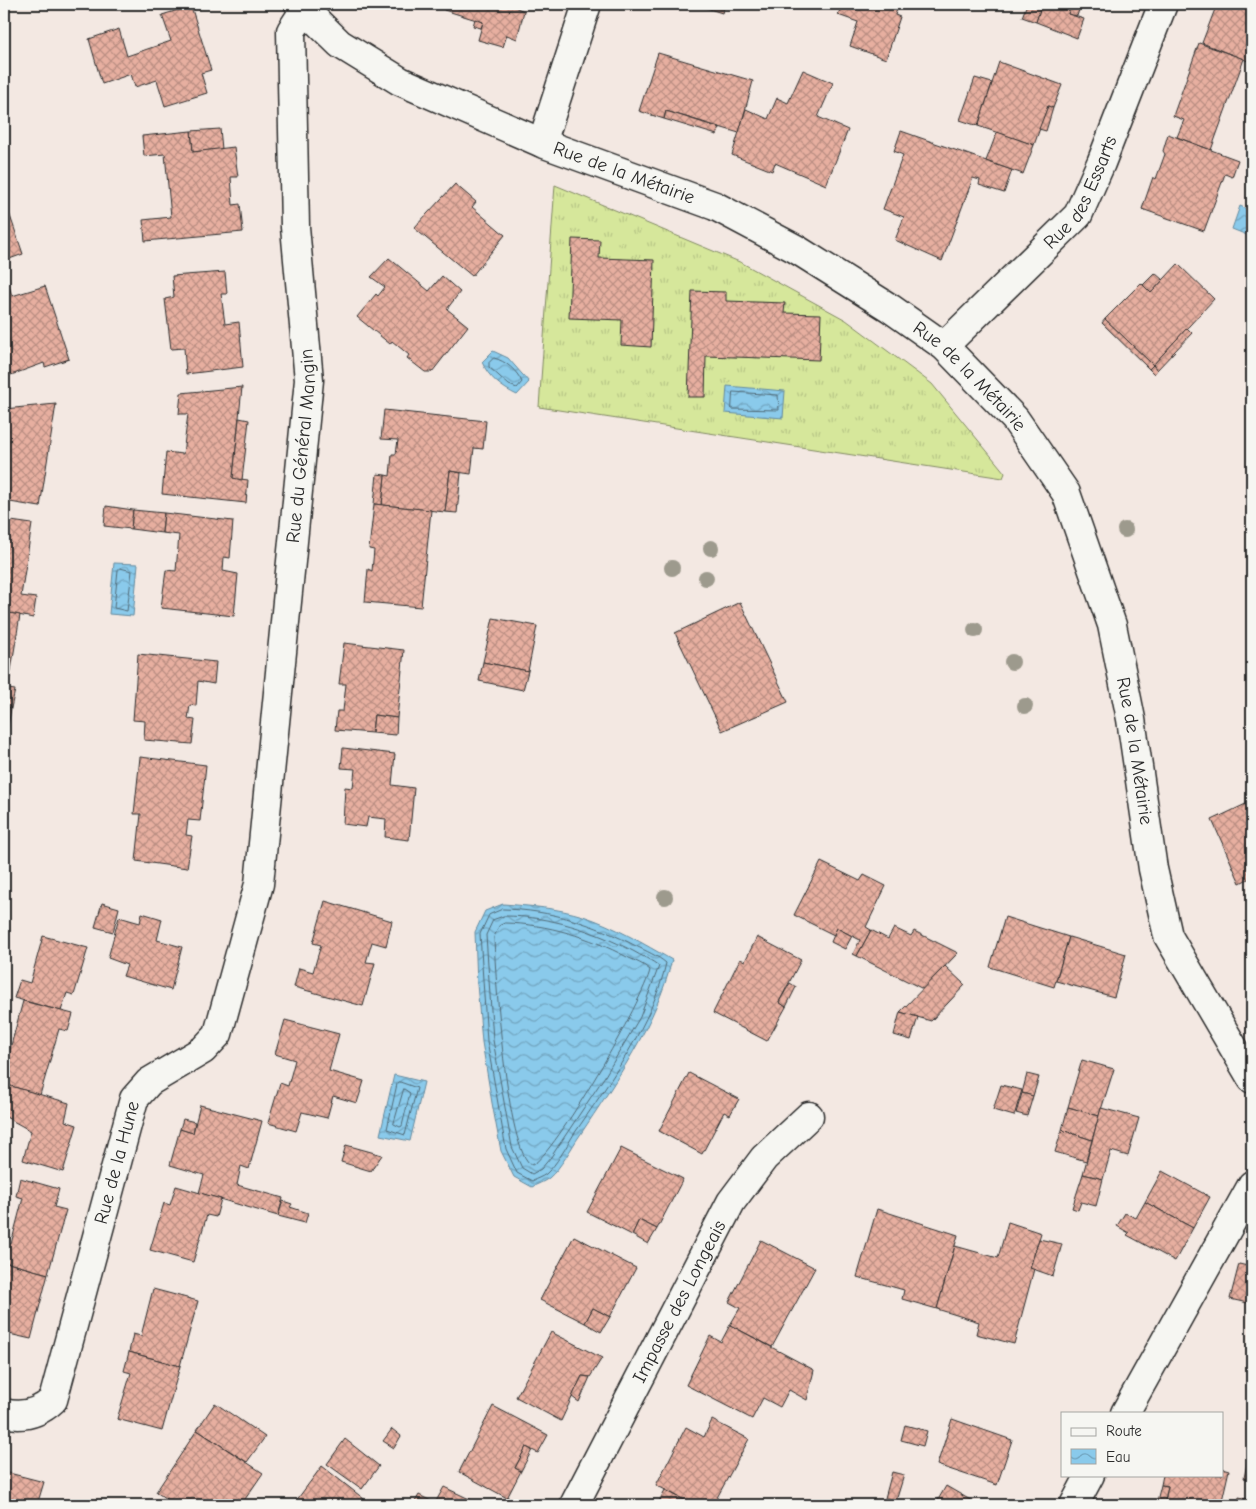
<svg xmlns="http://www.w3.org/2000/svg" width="1256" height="1509" viewBox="0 0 1256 1509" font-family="'Comic Neue',sans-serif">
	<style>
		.grass { fill: url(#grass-tufts); stroke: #808963 }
		.water { fill: url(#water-waves); stroke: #648a9e }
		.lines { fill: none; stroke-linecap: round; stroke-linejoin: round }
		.shore { stroke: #516b78; stroke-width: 1 }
		.building { fill: url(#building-cross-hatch); stroke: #2b2b2b }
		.street-casing { stroke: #2b2b2b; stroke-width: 31 }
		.secondary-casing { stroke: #2b2b2b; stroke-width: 31 }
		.street { stroke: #f6f6f2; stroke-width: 28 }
		.secondary { stroke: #f6f6f2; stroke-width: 28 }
		.tree { fill: #9d9a8d }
		.labels { text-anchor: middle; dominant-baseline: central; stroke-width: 4; stroke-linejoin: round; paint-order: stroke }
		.street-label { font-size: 19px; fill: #2b2b2b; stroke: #f6f6f2 }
	</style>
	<defs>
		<pattern id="grass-tufts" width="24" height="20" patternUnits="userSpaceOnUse" patternTransform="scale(1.25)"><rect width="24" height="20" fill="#d6e79b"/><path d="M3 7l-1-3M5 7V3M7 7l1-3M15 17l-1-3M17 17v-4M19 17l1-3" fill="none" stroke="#b8c686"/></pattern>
		<pattern id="water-waves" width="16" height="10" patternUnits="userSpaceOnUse" patternTransform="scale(1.25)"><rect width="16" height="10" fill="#8acaeb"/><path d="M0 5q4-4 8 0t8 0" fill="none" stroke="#71a4bf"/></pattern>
		<pattern id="building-cross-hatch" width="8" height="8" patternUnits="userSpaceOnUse" patternTransform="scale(1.25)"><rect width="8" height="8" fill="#e7afa0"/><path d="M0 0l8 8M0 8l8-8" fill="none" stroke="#bb8f83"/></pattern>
	</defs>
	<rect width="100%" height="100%" fill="#f3e8e2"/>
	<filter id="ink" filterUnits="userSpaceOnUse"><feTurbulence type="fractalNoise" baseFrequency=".02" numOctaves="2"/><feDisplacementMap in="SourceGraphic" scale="10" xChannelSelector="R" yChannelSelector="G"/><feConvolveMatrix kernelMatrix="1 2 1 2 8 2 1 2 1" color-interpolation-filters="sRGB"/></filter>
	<g filter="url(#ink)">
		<polygon class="grass" points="555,185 742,263 846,320 932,384 1005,473 1003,478 539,407"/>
		<g class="water">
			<polygon points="1240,206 1252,211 1252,237 1232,229"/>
			<path d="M493,351L508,358L529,382L517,395C502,388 488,377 482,362Z"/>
			<polygon points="727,386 785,391 783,418 725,413"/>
			<polygon points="114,563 138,564 133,616 109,614"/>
			<path d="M503,904C530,906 557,908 583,916C614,926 644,944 672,960C656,1024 616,1081 580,1135C571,1148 561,1168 549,1178C544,1182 537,1184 532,1187L514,1177L501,1151L492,1103L482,1042L477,984L475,932L485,911Z"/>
			<polygon points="394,1075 424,1082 410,1141 380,1135"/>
		</g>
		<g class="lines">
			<g class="shore">
				<path d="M494,358C506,361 517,371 522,382L517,388L509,385L489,367V363Z"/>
				<polygon points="733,392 778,395 779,410 732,409"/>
				<polygon points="120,568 132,571 127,611 114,608 118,570"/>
				<path d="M503,909C551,910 594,924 636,946C646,951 658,956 666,963C654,1021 607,1086 574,1134C566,1147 557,1164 546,1174C542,1177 536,1179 532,1181L517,1173L506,1149L487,1041L480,934L489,915Z"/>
				<path d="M504,916C550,916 592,930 633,951C641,956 652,960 659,966L640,1017L605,1076L551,1157L541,1169L532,1174L522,1168L512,1147L493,1040L486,935L493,920Z"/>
				<path d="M505,923C548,924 589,937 627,957C635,961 644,964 650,970C645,997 554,1156 532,1165C506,1154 495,969 494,937L499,926Z"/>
				<polygon points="400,1082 417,1088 405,1135 387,1129 397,1084"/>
				<polygon points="404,1089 410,1093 402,1126 400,1127 394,1124"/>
			</g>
		</g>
		<g class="building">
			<polygon points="446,4 507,4 524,11 517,39 507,35 503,47 478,40 483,22 444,10"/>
			<polygon points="694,4 725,4 722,13"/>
			<polygon points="842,4 899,4 895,15 900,17 886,59 850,46 858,22 838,15"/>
			<polygon points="1027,4 1042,4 1036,22 1022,17"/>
			<polygon points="1042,4 1072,4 1068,14 1084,19 1077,38 1036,22"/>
			<polygon points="1072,4 1081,4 1077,16 1068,14"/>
			<polygon points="1217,4 1252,4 1252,50 1248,61 1202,43"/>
			<polygon points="191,6 211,70 201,73 207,93 165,106 157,80 135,87 131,74 102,84 89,39 119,29 127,56 171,41 162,15"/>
			<polygon points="475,19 483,22 481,28 473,26"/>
			<polygon points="1199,43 1244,59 1211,150 1177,137 1184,120 1173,116"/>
			<polygon points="658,53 753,81 739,133 666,111 664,119 639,111"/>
			<polygon points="999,62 1062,85 1053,108 1048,106 1034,145 978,126"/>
			<polygon points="803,70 833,83 818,117 848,130 826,185 775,163 772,171 732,155 746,109 768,119 777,98 788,103"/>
			<polygon points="975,78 992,83 978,126 960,120"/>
			<polygon points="1048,106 1053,108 1046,131 1039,129"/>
			<polygon points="666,111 720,128 717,135 664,119"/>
			<polygon points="220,129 222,149 193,152 191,131"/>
			<polygon points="191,131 193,152 234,147 238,177 231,177 233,205 240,204 243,232 145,241 143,220 171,217 165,154 144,156 142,136"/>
			<polygon points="901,131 1012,170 1004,193 979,185 980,180 973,178 942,261 895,240 904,217 883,209 903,155 894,151"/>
			<polygon points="997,132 1034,145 1023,174 986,161"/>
			<polygon points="1168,134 1238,160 1232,177 1225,174 1204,231 1142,209 1153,177 1156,179 1165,154 1163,151"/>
			<polygon points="455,184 476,202 472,207 505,235 472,276 414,228"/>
			<polygon points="7,207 23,254 4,261 4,208"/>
			<polygon points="572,239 600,240 599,258 654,260 651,347 621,345 622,320 569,318"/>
			<polygon points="389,258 429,291 442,276 460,292 447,309 468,326 432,372 425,372 407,358 409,355 392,341 390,344 357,317 376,294 378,296 385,287 371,277"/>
			<polygon points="1178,264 1214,299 1153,365 1105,319 1141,283 1151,293"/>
			<polygon points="225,272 227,294 221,294 225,324 239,322 243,367 186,374 184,348 171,349 165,299 174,297 172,276"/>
			<polygon points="1155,273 1163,280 1151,293 1143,285"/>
			<polygon points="7,279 12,296 45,286 69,359 45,367 44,363 11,375 4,355 4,347 7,345 4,336 4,280"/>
			<polygon points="692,291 726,292 726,301 785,303 784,313 821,314 819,360 706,356 705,397 688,397"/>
			<polygon points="1105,319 1153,365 1149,369 1102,323"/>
			<polygon points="1187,328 1192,333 1157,370 1153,365"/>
			<polygon points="1153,365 1157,370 1154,374 1149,369"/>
			<polygon points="242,387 233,478 248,480 246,503 162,494 166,452 183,454 188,414 179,414 181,393"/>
			<polygon points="56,404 40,507 4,501 4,409"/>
			<polygon points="384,410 486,421 483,449 474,448 471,474 450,471 445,512 382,505 385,475 390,476 392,454 396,454 398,440 381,439"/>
			<polygon points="239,418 249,420 242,480 233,478"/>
			<polygon points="450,471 461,473 457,513 445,512"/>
			<polygon points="377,474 385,475 382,505 374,504"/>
			<polygon points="374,504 431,510 421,607 365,602 368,569 372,571 374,550 369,549"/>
			<polygon points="106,506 133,510 131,529 104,526"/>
			<polygon points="133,510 164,513 162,533 131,529"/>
			<polygon points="164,513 233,521 230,558 224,557 223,571 238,574 234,616 161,608 166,570 176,571 179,535 162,533"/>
			<polygon points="4,520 32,524 21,596 36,598 33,618 4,612"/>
			<polygon points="740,602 788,702 722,731 675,633"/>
			<polygon points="4,612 20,615 8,689 15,690 11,708 4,706"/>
			<polygon points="493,618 537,626 528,671 483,662"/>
			<polygon points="344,643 404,650 397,718 374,715 372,733 335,730 337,711 343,711 346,684 339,684"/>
			<polygon points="138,654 216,662 214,684 198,681 196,706 190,705 188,719 195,720 192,744 144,740 145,721 133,720"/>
			<polygon points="483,662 528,671 523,690 479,681"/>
			<polygon points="4,706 11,708 4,752"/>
			<polygon points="374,715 397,718 396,735 372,733"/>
			<polygon points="343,748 395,754 392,785 414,788 409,840 385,837 386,819 368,817 366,827 343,824 345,787 353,788 355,769 341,768"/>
			<polygon points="140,757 206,765 200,821 188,820 186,835 192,836 187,868 136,861 141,814 134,814"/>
			<polygon points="1252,801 1252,877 1240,883 1212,820"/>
			<polygon points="821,862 860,881 864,875 886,886 866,927 871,930 857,956 853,954 860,940 837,928 834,935 794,915"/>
			<polygon points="325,901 392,921 386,946 372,942 366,962 375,963 363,1006 294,987 299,968 313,972 321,945 313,943"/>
			<polygon points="102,903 119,908 113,932 95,927"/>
			<polygon points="142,913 162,919 157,940 182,947 171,990 123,976 127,965 108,958 119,917 140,923"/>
			<polygon points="1005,917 1069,937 1054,987 990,967"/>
			<polygon points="837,928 852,936 845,949 831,942"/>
			<polygon points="894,928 911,936 914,931 958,953 923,989 857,956 871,930 888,939"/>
			<polygon points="43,936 88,948 74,995 67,993 61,1011 14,998 20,980 30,983"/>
			<polygon points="757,937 801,960 779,1002 786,1007 767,1041 713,1013 740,959 745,961"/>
			<polygon points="1069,937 1126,954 1114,997 1056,981"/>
			<polygon points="945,966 965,985 931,1021 900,1012"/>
			<polygon points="790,983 796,987 786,1007 779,1002"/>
			<polygon points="23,1001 73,1014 68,1031 59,1029 40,1095 4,1084 6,1064"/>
			<polygon points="900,1012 918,1017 911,1040 894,1035"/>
			<polygon points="285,1020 339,1034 329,1071 364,1081 357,1103 333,1096 327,1118 302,1112 296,1131 268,1123 280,1083 288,1086 295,1060 275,1054"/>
			<polygon points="1082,1060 1114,1069 1099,1116 1068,1107"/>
			<polygon points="689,1073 739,1099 730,1115 724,1112 702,1154 659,1131"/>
			<polygon points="1027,1074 1039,1077 1033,1096 1022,1093"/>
			<polygon points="4,1084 69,1103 65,1121 77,1125 63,1172 23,1160 31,1131 4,1116"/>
			<polygon points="1001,1085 1022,1090 1014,1116 993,1110"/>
			<polygon points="1022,1093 1033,1096 1027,1116 1016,1113"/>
			<polygon points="200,1105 262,1121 249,1169 241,1166 237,1185 283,1198 278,1216 199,1193 204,1175 170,1165 180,1129 193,1133"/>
			<polygon points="1068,1107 1099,1116 1092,1140 1062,1130"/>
			<polygon points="1101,1108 1139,1118 1128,1156 1111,1151 1103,1179 1083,1174"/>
			<polygon points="183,1119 195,1122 193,1133 180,1129"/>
			<polygon points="1062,1130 1092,1140 1086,1161 1055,1152"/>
			<polygon points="346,1145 382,1155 371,1171 341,1162"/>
			<polygon points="621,1148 683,1179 657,1229 639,1220 632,1235 587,1212"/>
			<polygon points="1162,1171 1210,1197 1193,1228 1145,1202"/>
			<polygon points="1083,1174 1103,1179 1096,1206 1081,1202 1078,1210 1072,1208"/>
			<polygon points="20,1178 59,1189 54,1207 66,1210 48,1274 4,1262 4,1243 11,1244 23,1198 16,1196"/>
			<polygon points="176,1186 221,1199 216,1217 207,1215 193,1262 150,1250 164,1203 170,1205"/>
			<polygon points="283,1201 292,1204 290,1207 308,1213 305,1223 278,1216"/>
			<polygon points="1145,1202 1193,1228 1175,1261 1127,1235 1129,1233 1117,1226 1125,1213 1136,1218"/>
			<polygon points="877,1209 958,1235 937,1309 902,1299 904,1290 857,1277"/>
			<polygon points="639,1220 657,1229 648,1244 632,1235"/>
			<polygon points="1008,1222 1041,1233 1030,1268 1034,1269 1014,1344 976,1334 979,1322 937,1309 955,1246 998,1258"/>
			<polygon points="574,1236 636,1268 610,1317 593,1308 585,1323 540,1300"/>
			<polygon points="1039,1239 1062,1244 1053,1276 1030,1268"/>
			<polygon points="761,1240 815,1268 772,1347 730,1325 740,1308 729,1302"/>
			<polygon points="4,1262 48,1274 31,1339 9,1334 4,1351"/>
			<polygon points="1239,1264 1252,1267 1252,1304 1230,1299"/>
			<polygon points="153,1289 198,1301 180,1366 129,1352 133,1334 141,1336"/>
			<polygon points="593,1308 610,1317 601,1332 585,1323"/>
			<polygon points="730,1325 814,1370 807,1400 789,1390 780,1407 763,1398 752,1419 686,1385 710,1336 721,1342"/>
			<polygon points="551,1332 602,1358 590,1377 582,1376 561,1421 516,1397"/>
			<polygon points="129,1352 180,1366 162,1431 117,1419 131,1373 124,1371"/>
			<polygon points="582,1376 590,1377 579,1402 572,1397"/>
			<polygon points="215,1403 265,1437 247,1462 197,1430"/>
			<polygon points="493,1406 548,1435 538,1453 526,1447 515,1468 521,1471 507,1498 459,1472"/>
			<polygon points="952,1419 1012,1440 997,1485 937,1465"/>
			<polygon points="712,1420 749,1439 713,1505 694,1505 656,1485 686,1427 704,1437"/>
			<polygon points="905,1425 927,1431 923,1446 901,1440"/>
			<polygon points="392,1429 401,1436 394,1448 383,1441"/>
			<polygon points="197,1430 263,1473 241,1505 175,1505 156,1492"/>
			<polygon points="345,1439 379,1466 362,1489 327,1464"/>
			<polygon points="1252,1440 1252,1480 1244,1478"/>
			<polygon points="526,1447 532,1450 521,1471 515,1468"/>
			<polygon points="322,1466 364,1499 359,1505 293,1505"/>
			<polygon points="1222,1468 1229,1470 1221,1505 1164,1505 1168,1486 1161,1485 1163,1475 1222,1475"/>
			<polygon points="5,1472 44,1482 37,1505 4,1505"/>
			<polygon points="892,1472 904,1475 896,1501 885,1498"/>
			<polygon points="1161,1485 1168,1486 1164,1505 1156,1505"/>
			<polygon points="946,1486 979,1505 935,1505"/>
			<polygon points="444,1487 482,1505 413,1505 419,1495 435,1503"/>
			<polygon points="665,1490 694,1505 657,1505"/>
			<polygon points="1239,1497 1252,1500 1252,1505 1238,1505"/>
		</g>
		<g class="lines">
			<g class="street-casing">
				<g id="street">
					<path id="s1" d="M299,4L340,44L400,81L542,143L715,206L796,249L890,308L944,346L1015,419L1066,493L1112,625L1131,719L1153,869L1168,936L1252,1079"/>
					<polyline points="542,143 587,4"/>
					<path id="s2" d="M944,346L1078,215L1101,163L1163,4"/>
					<path id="s3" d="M4,1413C23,1418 39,1413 53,1400L134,1099L149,1082L203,1050L218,1034L259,884L309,380L295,227L291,31L304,11"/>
					<path id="s4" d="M574,1505L731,1202L764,1158L809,1116"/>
				</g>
			</g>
			<g class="secondary-casing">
				<g id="secondary">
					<polyline points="1125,1413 1252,1185"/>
					<polyline points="1074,1505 1090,1475"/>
				</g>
			</g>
			<use href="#street" class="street"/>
			<use href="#secondary" class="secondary"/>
		</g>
		<g class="tree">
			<circle cx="1125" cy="530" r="8"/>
			<circle cx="711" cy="548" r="8"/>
			<circle cx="672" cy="568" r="8"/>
			<circle cx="706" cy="578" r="8"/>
			<circle cx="975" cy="630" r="8"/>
			<circle cx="1012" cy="662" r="8"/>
			<circle cx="1025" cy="706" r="8"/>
			<circle cx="665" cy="897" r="8"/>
		</g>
	</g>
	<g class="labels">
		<g class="street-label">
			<text stroke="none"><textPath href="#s1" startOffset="370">Rue de la Métairie</textPath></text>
			<text stroke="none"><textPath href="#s2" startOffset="208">Rue des Essarts</textPath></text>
			<text stroke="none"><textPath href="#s1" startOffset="775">Rue de la Métairie</textPath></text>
			<text stroke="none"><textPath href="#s3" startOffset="1068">Rue du Général Mangin</textPath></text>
			<text stroke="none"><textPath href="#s1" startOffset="1195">Rue de la Métairie</textPath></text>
			<text stroke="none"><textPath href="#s3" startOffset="299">Rue de la Hune</textPath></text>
			<text stroke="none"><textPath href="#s4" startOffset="229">Impasse des Longeais</textPath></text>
		</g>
	</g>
	<rect width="1256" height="1509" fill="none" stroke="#f6f6f2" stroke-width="20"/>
	<rect x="10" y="10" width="1236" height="1489" fill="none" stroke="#2b2b2b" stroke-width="2" filter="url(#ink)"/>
	<rect x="1061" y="1412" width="162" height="65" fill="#f6f6f2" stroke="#a5a5a2"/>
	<rect x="1071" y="1428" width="25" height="8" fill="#f6f6f2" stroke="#a5a5a2"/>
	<text x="1106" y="1436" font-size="15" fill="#2b2b2b">Route</text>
	<rect x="1071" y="1449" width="25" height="15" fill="url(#water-waves)" stroke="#a5a5a2"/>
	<text x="1106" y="1462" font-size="15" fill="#2b2b2b">Eau</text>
</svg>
